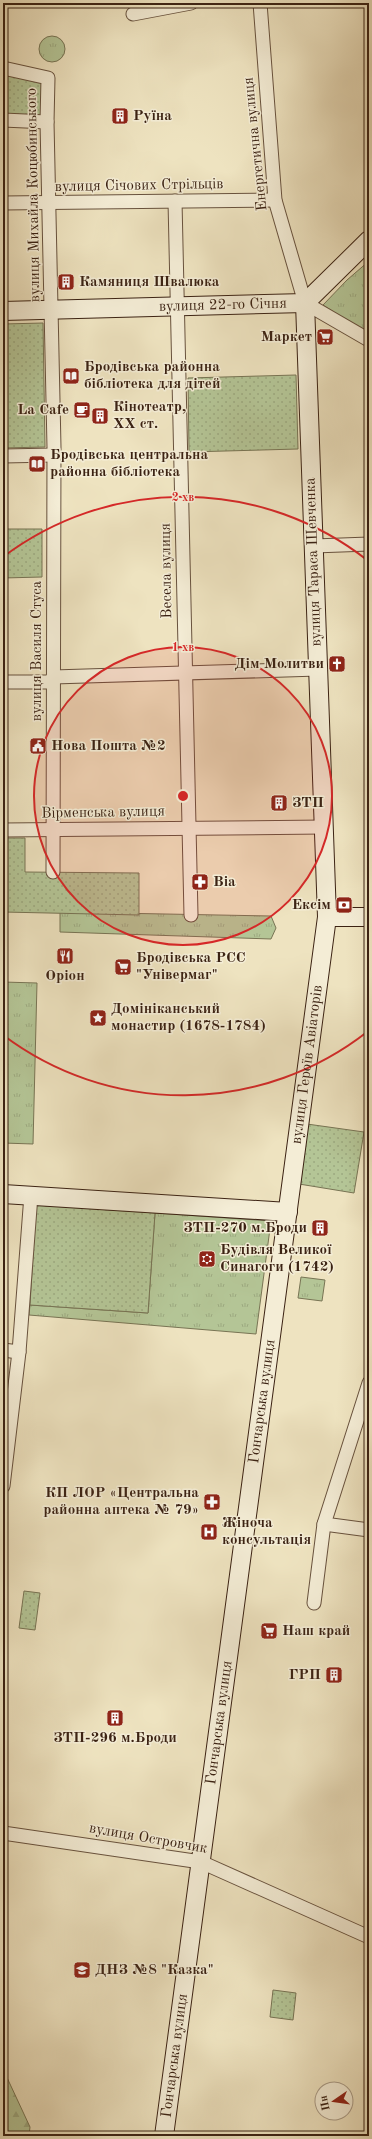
<svg xmlns="http://www.w3.org/2000/svg" width="372" height="2139" viewBox="0 0 372 2139" font-family="'Old Standard TT',serif">
	<style>
		.grass { fill: url(#grass-tufts); stroke: #787454 }
		.forest { fill: url(#forest-firs); stroke: #787454 }
		.park { fill: url(#park-dots); stroke: #787454 }
		.lines { fill: none; stroke-linecap: round; stroke-linejoin: round }
		.street-casing { stroke: #68523e; stroke-width: 15 }
		.secondary-casing { stroke: #3b2213; stroke-width: 20 }
		.street { stroke: #f4edd6; stroke-width: 13 }
		.secondary { stroke: #f4edd6; stroke-width: 18 }
		.ring { fill: none; stroke: #d62828; stroke-width: 2 }
		.labels { text-anchor: middle; dominant-baseline: central; stroke-width: 3; stroke-linejoin: round; paint-order: stroke }
		.poi-label { font-size: 15px; font-weight: bold; fill: #3b2213; stroke: #f4edd6; text-anchor: start }
		.street-label { font-size: 15px; fill: #3b2213; stroke: #f4edd6 }
		.centre { fill: #d62828; stroke: #f4edd6; stroke-width: 2 }
		.ring-label { font-size: 12px; text-anchor: middle; font-weight: bold; fill: #d62828; stroke: #f4edd6; stroke-width: 3; stroke-linejoin: round; paint-order: stroke }
	</style>
	<defs>
		<pattern id="grass-tufts" width="24" height="20" patternUnits="userSpaceOnUse"><rect width="24" height="20" fill="#b4c596"/><path d="M3 7l-1-3M5 7V3M7 7l1-3M15 17l-1-3M17 17v-4M19 17l1-3" fill="none" stroke="#9ca980"/></pattern>
		<pattern id="forest-firs" width="22" height="20" patternUnits="userSpaceOnUse"><rect width="22" height="20" fill="#b4c596"/><path d="M5 1l3.5 6h-7zM16 11l3.5 6h-7z" fill="#9ca980"/></pattern>
		<pattern id="park-dots" width="8" height="8" patternUnits="userSpaceOnUse"><rect width="8" height="8" fill="#b4c596"/><path d="M2 2h.1M6 6h.1" fill="none" stroke="#9ca980" stroke-width="1.8" stroke-linecap="round"/></pattern>
	</defs>
	<rect width="100%" height="100%" fill="#eee3c0"/>
	<filter id="stains"><feTurbulence type="fractalNoise" baseFrequency=".005" numOctaves="4"/><feColorMatrix values="0 0 0 0 .2 0 0 0 0 .09 0 0 0 0 .02 0 0 0 .5 -.17"/></filter>
	<radialGradient id="worn" r=".72"><stop offset=".6" stop-color="#630" stop-opacity="0"/><stop offset="1" stop-color="#630" stop-opacity=".3"/></radialGradient>
	<g class="grass">
		<circle cx="52" cy="49" r="13"/>
		<polygon points="369,261 369,335 323,305 347,280"/>
		<polygon points="60,912 271,916 276,928 271,939 60,932"/>
		<polygon points="3,982 37,983 33,1144 3,1143"/>
		<polygon points="155,1213 271,1221 256,1334 29,1315 30,1305 148,1313"/>
		<polygon points="301,1277 325,1280 322,1301 298,1298"/>
	</g>
	<polygon class="forest" points="3,2069 30,2127 29,2136 3,2136"/>
	<g class="park">
		<polygon points="3,68 48,78 47,122 3,120"/>
		<polygon points="43,323 45,447 3,448 3,324"/>
		<polygon points="296,375 298,449 189,452 188,378"/>
		<polygon points="3,529 42,529 42,577 3,578"/>
		<polygon points="3,838 25,838 25,872 139,873 139,915 3,912"/>
		<polygon points="307,1124 364,1132 354,1193 299,1184"/>
		<polygon points="36,1205 155,1213 148,1313 30,1305"/>
		<polygon points="24,1591 40,1593 35,1630 19,1628"/>
		<polygon points="273,1990 296,1993 293,2020 270,2017"/>
	</g>
	<g class="lines">
		<g class="street-casing">
			<g id="street">
				<polyline points="260,3 275,200 305,303 369,340"/>
				<polyline points="133,14 191,3"/>
				<polyline points="3,68 48,78 47,122 54,447 53,872"/>
				<polyline points="3,120 47,122"/>
				<polyline points="175,201 191,915"/>
				<polyline points="3,203 275,200"/>
				<polyline points="3,456 54,455"/>
				<polyline points="314,546 369,544"/>
				<polyline points="53,677 318,669"/>
				<polyline points="3,682 53,682"/>
				<polyline points="3,830 324,827"/>
				<polyline points="3,1350 19,1352"/>
				<polyline points="3,1486 19,1352 31,1195"/>
				<polyline points="324,1524 369,1530"/>
				<polyline points="314,1603 324,1524 369,1383"/>
				<polyline points="3,1833 201,1862 369,1937"/>
			</g>
		</g>
		<g class="secondary-casing">
			<g id="secondary">
				<path id="s1" d="M3,311L305,303L369,240"/>
				<polyline points="327,917 369,917"/>
				<polyline points="3,1194 288,1212"/>
				<path id="s2" d="M164,2136L327,917L305,303"/>
			</g>
		</g>
		<use href="#street" class="street"/>
		<use href="#secondary" class="secondary"/>
	</g>
	<circle cx="183" cy="796" r="149" fill="#d62828" fill-opacity=".12"/>
	<g class="ring">
		<circle cx="183" cy="796" r="149"/>
		<path d="M367 1032A299 299 0 0 1 3 1035M3 557A299 299 0 0 1 367 560"/>
	</g>
	<defs>
		<g id="building-square" transform="scale(0.9)"><rect x="-9" y="-9" width="18" height="18" rx="4" fill="#8f2418" stroke="#f4edd6"/><path d="M-4-6H4V6H1V3H-1V6H-4ZM-2.5-4.3h1.7v1.8h-1.7ZM.8-4.3h1.7v1.8H.8ZM-2.5-1h1.7V.8h-1.7ZM.8-1h1.7V.8H.8Z" fill="#fff"/></g>
		<g id="supermarket-square" transform="scale(0.9)"><rect x="-9" y="-9" width="18" height="18" rx="4" fill="#8f2418" stroke="#f4edd6"/><path d="M-6-5.5h2.5l.6 2H6L4.5 2H-2.5L-4.4-4H-6ZM-1.5 3.2a1.3 1.3 0 1 0 .1 0ZM3 3.2a1.3 1.3 0 1 0 .1 0Z" fill="#fff"/></g>
		<g id="library-square" transform="scale(0.9)"><rect x="-9" y="-9" width="18" height="18" rx="4" fill="#8f2418" stroke="#f4edd6"/><path d="M-6-4Q-3-5.5-.7-3.5V5Q-3 3-6 4ZM6-4Q3-5.5 .7-3.5V5Q3 3 6 4Z" fill="#fff"/></g>
		<g id="cafe-square" transform="scale(0.9)"><rect x="-9" y="-9" width="18" height="18" rx="4" fill="#8f2418" stroke="#f4edd6"/><path d="M-5.5-4.5H6V0H3Q3 3.5 0 3.5H-2.5Q-5.5 3.5-5.5 0ZM3-3.2v2h1.7v-2ZM-6 4.5H4V6H-6Z" fill="#fff"/></g>
		<g id="church-square" transform="scale(0.9)"><rect x="-9" y="-9" width="18" height="18" rx="4" fill="#8f2418" stroke="#f4edd6"/><path d="M-1.2-6h2.4v3.5h3.3v2.4h-3.3V6h-2.4V-.1h-3.3v-2.4h3.3Z" fill="#fff"/></g>
		<g id="civic-square" transform="scale(0.9)"><rect x="-9" y="-9" width="18" height="18" rx="4" fill="#8f2418" stroke="#f4edd6"/><path d="M-.6-6.5H3V-4.5H.6V-3L4-1V1h2V6H-6V1h2V-1L-.6-3ZM-1.2 2.5V6h2.4V2.5Z" fill="#fff"/></g>
		<g id="pharmacy-square" transform="scale(0.9)"><rect x="-9" y="-9" width="18" height="18" rx="4" fill="#8f2418" stroke="#f4edd6"/><path d="M-2-6h4v4h4v4h-4v4h-4v-4h-4v-4h4Z" fill="#fff"/></g>
		<g id="bank-square" transform="scale(0.9)"><rect x="-9" y="-9" width="18" height="18" rx="4" fill="#8f2418" stroke="#f4edd6"/><path d="M-6-4H6V4H-6ZM0-2.3a2.3 2.3 0 1 0 0 4.6a2.3 2.3 0 1 0 0-4.6Z" fill="#fff"/></g>
		<g id="restaurant-square" transform="scale(0.9)"><rect x="-9" y="-9" width="18" height="18" rx="4" fill="#8f2418" stroke="#f4edd6"/><path d="M-5-6h1v4h1v-4h1v4h1v-4h1v5L-1.5 .5V6h-2V.5L-5-1ZM5-6V6H3V1.5H1.5Q1.5-4 5-6Z" fill="#fff"/></g>
		<g id="sight-square" transform="scale(0.9)"><rect x="-9" y="-9" width="18" height="18" rx="4" fill="#8f2418" stroke="#f4edd6"/><path d="M0-6L1.8-2.2L6-1.7L2.9 1.2L3.7 5.4L0 3.3L-3.7 5.4L-2.9 1.2L-6-1.7L-1.8-2.2Z" fill="#fff"/></g>
		<g id="synagogue-square" transform="scale(0.9)"><rect x="-9" y="-9" width="18" height="18" rx="4" fill="#8f2418" stroke="#f4edd6"/><path d="M0-6.5L5.6 3.2H-5.6ZM0 6.5L5.6-3.2H-5.6Z" fill="#fff"/></g>
		<g id="hospital-square" transform="scale(0.9)"><rect x="-9" y="-9" width="18" height="18" rx="4" fill="#8f2418" stroke="#f4edd6"/><path d="M-5-5h3v3.5h4V-5h3V5h-3V1.5h-4V5h-3Z" fill="#fff"/></g>
		<g id="school-square" transform="scale(0.9)"><rect x="-9" y="-9" width="18" height="18" rx="4" fill="#8f2418" stroke="#f4edd6"/><path d="M0-5L7-2L0 1L-7-2ZM-4 1L0 2.5L4 1V4Q0 6-4 4Z" fill="#fff"/></g>
	</defs>
	<g fill-rule="evenodd">
		<use href="#building-square" x="120" y="116"/>
		<use href="#building-square" x="66" y="282"/>
		<use href="#supermarket-square" x="325" y="337"/>
		<use href="#library-square" x="71" y="376"/>
		<use href="#cafe-square" x="82" y="410"/>
		<use href="#building-square" x="100" y="416"/>
		<use href="#library-square" x="37" y="464"/>
		<use href="#church-square" x="337" y="664"/>
		<use href="#civic-square" x="38" y="746"/>
		<use href="#building-square" x="279" y="803"/>
		<use href="#pharmacy-square" x="200" y="882"/>
		<use href="#bank-square" x="344" y="905"/>
		<use href="#restaurant-square" x="65" y="956"/>
		<use href="#supermarket-square" x="123" y="967"/>
		<use href="#sight-square" x="98" y="1018"/>
		<use href="#building-square" x="320" y="1228"/>
		<use href="#synagogue-square" x="207" y="1259"/>
		<use href="#pharmacy-square" x="212" y="1502"/>
		<use href="#hospital-square" x="209" y="1532"/>
		<use href="#supermarket-square" x="269" y="1631"/>
		<use href="#building-square" x="334" y="1675"/>
		<use href="#building-square" x="115" y="1718"/>
		<use href="#school-square" x="82" y="1970"/>
	</g>
	<g class="labels">
		<g class="poi-label">
			<text x="133" y="116">Руїна</text>
			<text x="79" y="282">Камяниця Швалюка</text>
			<text x="312" y="337" text-anchor="end">Маркет</text>
			<text x="84" y="367">Бродівська районна<tspan x="84" dy="17">бібліотека для дітей</tspan></text>
			<text x="113" y="407">Кінотеатр,<tspan x="113" dy="17">XX ст.</tspan></text>
			<text x="69" y="410" text-anchor="end">La Cafe</text>
			<text x="50" y="455">Бродівська центральна<tspan x="50" dy="17">районна бібліотека</tspan></text>
			<text x="324" y="664" text-anchor="end">Дім Молитви</text>
			<text x="51" y="746">Нова Пошта №2</text>
			<text x="292" y="803">ЗТП</text>
			<text x="213" y="882">Віа</text>
			<text x="331" y="905" text-anchor="end">Ексім</text>
			<text x="136" y="958">Бродівська РСС<tspan x="136" dy="17">"Універмаг"</tspan></text>
			<text x="65" y="976" text-anchor="middle">Оріон</text>
			<text x="111" y="1009">Домініканський<tspan x="111" dy="17">монастир (1678-1784)</tspan></text>
			<text x="307" y="1228" text-anchor="end">ЗТП-270 м.Броди</text>
			<text x="220" y="1250">Будівля Великої<tspan x="220" dy="17">Синагоги (1742)</tspan></text>
			<text x="199" y="1493" text-anchor="end">КП ЛОР «Центральна<tspan x="199" dy="17">районна аптека № 79»</tspan></text>
			<text x="222" y="1523">Жіноча<tspan x="222" dy="17">консультація</tspan></text>
			<text x="282" y="1631">Наш край</text>
			<text x="321" y="1675" text-anchor="end">ГРП</text>
			<text x="115" y="1738" text-anchor="middle">ЗТП-296 м.Броди</text>
			<text x="95" y="1970">ДНЗ №8 "Казка"</text>
		</g>
		<g class="street-label">
			<text transform="translate(256 144) rotate(-96)">Енергетична вулиця</text>
			<text transform="translate(139 186) rotate(-1)">вулиця Січових Стрільців</text>
			<text transform="translate(34 195) rotate(-91)">вулиця Михайла Коцюбинського</text>
			<text stroke="none"><textPath href="#s1" startOffset="220">вулиця 22-го Січня</textPath></text>
			<text transform="translate(314 562) rotate(-92)">вулиця Тараса Шевченка</text>
			<text transform="translate(167 571) rotate(-91)">Весела вулиця</text>
			<text transform="translate(37 651) rotate(-90)">вулиця Василя Стуса</text>
			<text transform="translate(103 813) rotate(-1)">Вірменська вулиця</text>
			<text stroke="none"><textPath href="#s2" startOffset="1081">вулиця Героїв Авіаторів</textPath></text>
			<text stroke="none"><textPath href="#s2" startOffset="741">Гончарська вулиця</textPath></text>
			<text stroke="none"><textPath href="#s2" startOffset="417">Гончарська вулиця</textPath></text>
			<text transform="translate(148 1839) rotate(10)">вулиця Островчик</text>
			<text stroke="none"><textPath href="#s2" startOffset="81">Гончарська вулиця</textPath></text>
		</g>
	</g>
	<circle cx="183" cy="796" r="6" class="centre"/>
	<g class="ring-label">
		<text x="183" y="501">2 хв</text>
		<text x="183" y="651">1 хв</text>
	</g>
	<rect width="372" height="2139" fill="none" stroke="#eee3c0" stroke-width="16"/>
	<rect x="4" y="4" width="364" height="2131" fill="none" stroke="#3b2213" stroke-width="2"/>
	<rect x="8" y="8" width="356" height="2123" fill="none" stroke="#3b2213"/>
	<g transform="translate(334 2101) rotate(257)"><circle r="19" fill="#f4edd6" stroke="#aa9c88"/>
	<path d="M0-3L7 15L0 10L-7 15Z" fill="#8f2418"/>
	<text y="-6" font-size="11" font-weight="bold" text-anchor="middle" fill="#3b2213">Пн</text>
	</g>
	<rect width="100%" height="100%" filter="url(#stains)"/>
	<rect width="100%" height="100%" fill="url(#worn)"/>
</svg>
